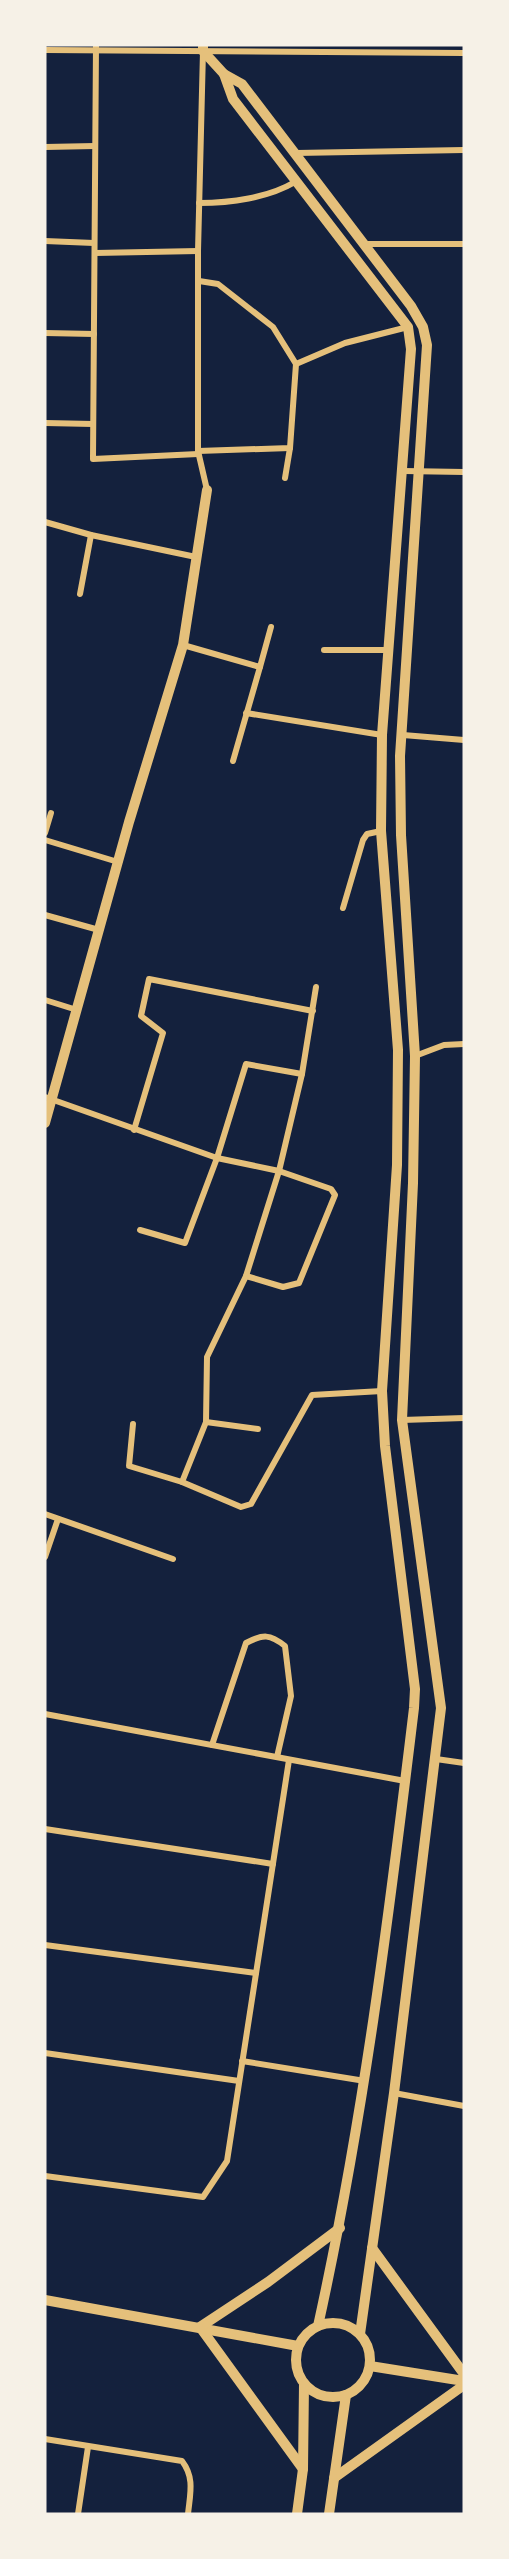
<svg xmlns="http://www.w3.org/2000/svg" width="509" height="2559" viewBox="0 0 509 2559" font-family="Cabin,sans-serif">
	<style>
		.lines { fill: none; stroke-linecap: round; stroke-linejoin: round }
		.minor { stroke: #e5c07b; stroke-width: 6 }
		.tertiary { stroke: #e5c07b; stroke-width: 10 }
	</style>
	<rect width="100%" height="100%" fill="#14213d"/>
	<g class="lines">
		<g class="minor">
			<polyline points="96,45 93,459 198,454"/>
			<polyline points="45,50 464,53"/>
			<polyline points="203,51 198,251 198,451 207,490"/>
			<polyline points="45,147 95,146"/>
			<polyline points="296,153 464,150"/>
			<path d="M199,203C230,203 268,198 295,182"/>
			<polyline points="45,241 94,243"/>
			<polyline points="363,244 464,244"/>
			<polyline points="95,253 198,251"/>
			<polyline points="45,333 94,334"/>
			<polyline points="296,364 345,343 408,327"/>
			<polyline points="45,423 93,424"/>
			<polyline points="198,451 290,448 296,364 273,327 218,284 199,281"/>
			<polyline points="404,471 464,472"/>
			<polyline points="285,478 290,448"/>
			<polyline points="45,522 91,535 196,557"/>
			<polyline points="80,594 91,535"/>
			<polyline points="183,645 260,667 233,761"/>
			<polyline points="324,650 388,650"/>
			<polyline points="260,667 271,627"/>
			<polyline points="246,713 382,735"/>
			<polyline points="403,735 464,740"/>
			<polyline points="45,833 51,813"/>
			<polyline points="45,840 118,862"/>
			<polyline points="343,908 363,840 367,834 381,831"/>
			<polyline points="45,915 99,930"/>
			<polyline points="316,987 302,1074 279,1171 246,1276 207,1357 206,1422 182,1482 241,1507 251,1504 312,1395 382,1391"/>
			<polyline points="45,1000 77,1010"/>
			<polyline points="415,1056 444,1045 464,1044"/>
			<polyline points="45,1097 217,1158 279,1171 331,1189 335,1195 299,1283 283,1287 246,1276"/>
			<polyline points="134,1130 163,1033 141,1016 149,979 313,1011"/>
			<polyline points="140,1230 185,1243 217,1158 246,1064 302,1074"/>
			<polyline points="402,1420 464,1418"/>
			<polyline points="206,1422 258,1429"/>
			<polyline points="133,1424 129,1466 182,1482"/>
			<polyline points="45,1514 173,1559"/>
			<polyline points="45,1557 58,1519"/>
			<polyline points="45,1714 405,1781"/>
			<path d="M212,1745L246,1643C263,1634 270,1634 285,1646L291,1696L277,1757"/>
			<polyline points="436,1759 464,1763"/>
			<polyline points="45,1829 273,1864"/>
			<polyline points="45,1945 256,1973"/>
			<polyline points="45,2053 239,2081"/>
			<polyline points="242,2061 365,2081"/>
			<polyline points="394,2093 464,2106"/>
			<polyline points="45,2176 203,2197 227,2161 289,1760"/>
			<path d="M45,2439L182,2461C195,2478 190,2494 188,2514"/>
			<polyline points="78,2514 88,2447"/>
		</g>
		<g class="tertiary">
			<polyline points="203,45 203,51 224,74 242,84 411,306 423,327 427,345 400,756 401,835 415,1056 413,1183 402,1420 441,1708 394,2093 360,2334"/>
			<path d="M224,74L233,99L408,327L411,349L382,735L381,831L398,1050L397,1165L382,1391L385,1446L415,1689L414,1708C389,1916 363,2122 318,2326"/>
			<polyline points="45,1123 129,822 183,645 207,490"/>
			<polyline points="372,2248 464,2374"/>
			<polyline points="45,2300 298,2346"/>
			<circle cx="333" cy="2360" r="37"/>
			<polyline points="370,2366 464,2381"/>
			<polyline points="303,2469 200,2327 268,2282 340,2228"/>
			<polyline points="334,2478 464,2385"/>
			<polyline points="297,2514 303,2469 304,2384"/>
			<polyline points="329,2514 346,2395"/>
		</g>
	</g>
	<rect width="509" height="2559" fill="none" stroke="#f6f1e7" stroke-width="93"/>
</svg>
